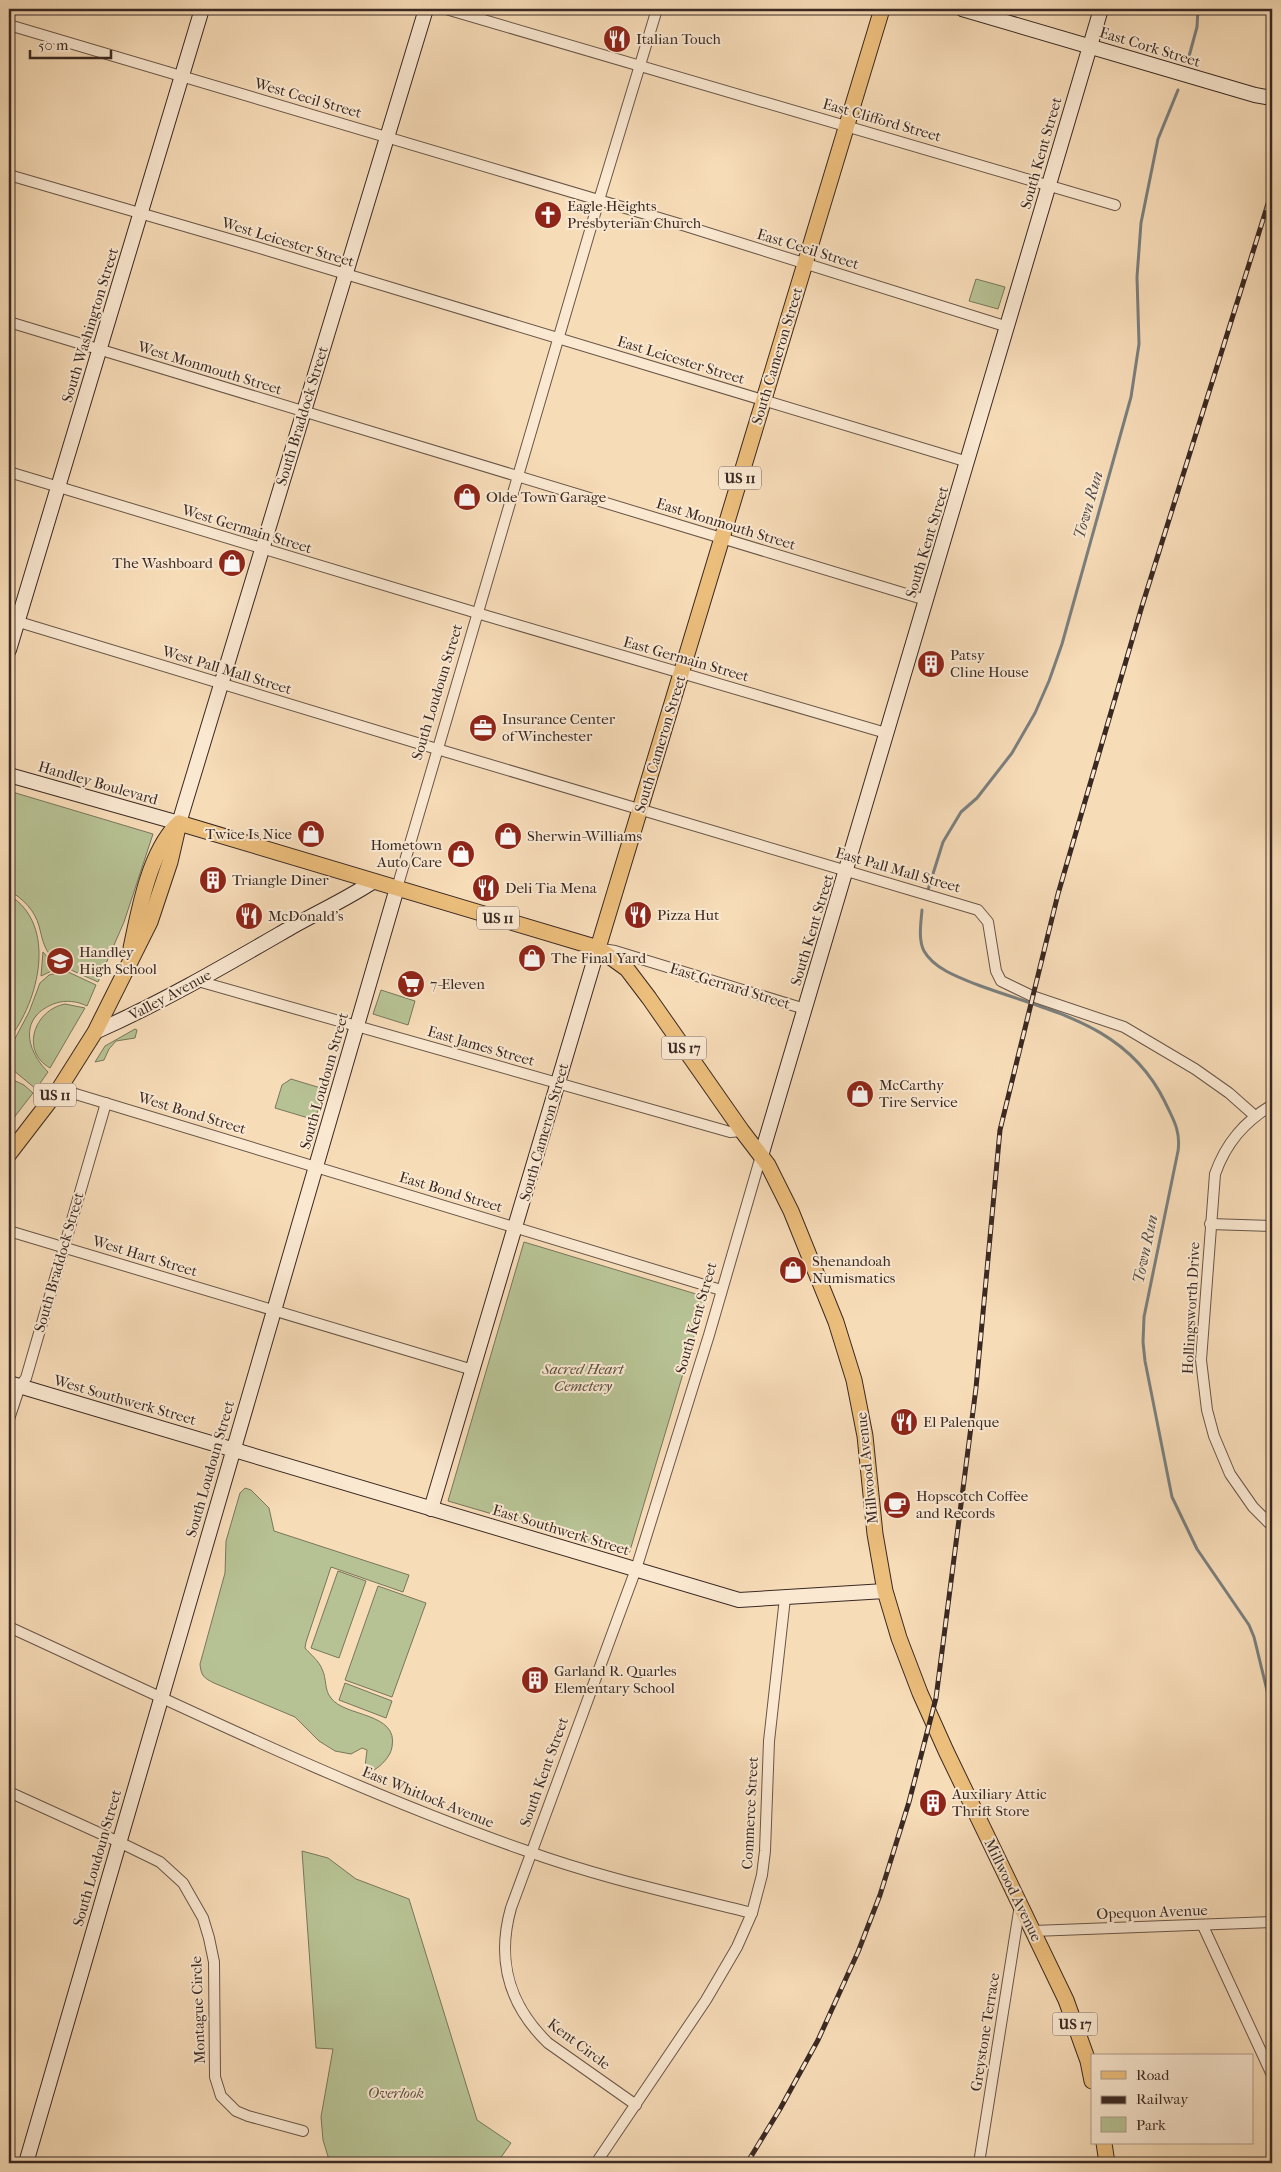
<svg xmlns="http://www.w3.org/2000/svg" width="1281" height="2172" viewBox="0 0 1281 2172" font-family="'IM FELL French Canon',serif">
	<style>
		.green { fill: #b7c294; stroke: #78765c }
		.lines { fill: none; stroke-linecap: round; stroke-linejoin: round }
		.stream { stroke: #7a7f7e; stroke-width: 3 }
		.street-casing { stroke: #695648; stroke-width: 12 }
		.secondary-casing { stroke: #3a2923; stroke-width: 16 }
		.primary-casing { stroke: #3a2923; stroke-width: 17 }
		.street { stroke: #fae8d1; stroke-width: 10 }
		.secondary { stroke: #fae8d1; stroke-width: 14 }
		.primary { stroke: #ecbe7c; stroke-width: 15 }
		.rail-casing { stroke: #3a2923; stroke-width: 5 }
		.rail { stroke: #fae8d1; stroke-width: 3; stroke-dasharray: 9; stroke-linecap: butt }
		.labels { text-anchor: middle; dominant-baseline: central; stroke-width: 4; stroke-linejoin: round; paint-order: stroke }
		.shield { fill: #fae8d1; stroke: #746257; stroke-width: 1 }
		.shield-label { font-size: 14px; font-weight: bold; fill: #3a2923 }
		.poi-label { font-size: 15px; fill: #3a2923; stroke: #fae8d1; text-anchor: start }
		.street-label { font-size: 15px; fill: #3a2923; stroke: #fae8d1 }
		.park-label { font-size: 15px; font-style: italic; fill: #594f3f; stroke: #fae8d1 }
		.water-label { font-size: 16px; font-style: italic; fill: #544d49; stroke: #fae8d1 }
	</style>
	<rect width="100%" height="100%" fill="#f7dcb8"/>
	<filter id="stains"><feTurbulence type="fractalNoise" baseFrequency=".004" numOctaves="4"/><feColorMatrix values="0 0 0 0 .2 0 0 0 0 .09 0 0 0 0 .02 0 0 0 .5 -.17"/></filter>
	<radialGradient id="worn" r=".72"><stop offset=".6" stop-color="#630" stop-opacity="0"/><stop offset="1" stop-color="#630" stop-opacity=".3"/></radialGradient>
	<g class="green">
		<polygon points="976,279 1005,287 998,309 969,301"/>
		<path d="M9,791L153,834L124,922L98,982C83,975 62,968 50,955C43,946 42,937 39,926C35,911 23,898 9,891Z"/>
		<path d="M9,895C58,925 39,1001 9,1039Z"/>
		<polygon points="43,952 50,960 60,967 41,976"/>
		<path d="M66,971L96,985L87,1006C77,1001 66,1000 56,1003C19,1016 25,1049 48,1072L36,1089L13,1070L9,1062V1050L29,1012L40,983L49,975Z"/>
		<polygon points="381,990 415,1001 408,1025 373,1014"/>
		<path d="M65,1004L85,1008L50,1068C20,1051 34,1010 65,1004Z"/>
		<polygon points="135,1029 137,1030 135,1038 116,1041 109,1049 104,1060 95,1062 105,1046"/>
		<polygon points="9,1078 24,1085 33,1093 9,1124"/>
		<polygon points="291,1079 324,1089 315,1120 275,1108 282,1085"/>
		<polygon points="524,1242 706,1297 629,1554 448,1501"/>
		<path d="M245,1488L251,1490L269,1508L274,1531L409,1575L403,1592L331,1567L306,1642L305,1648C311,1655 319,1661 322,1669C327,1679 324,1690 331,1698C344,1717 399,1712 392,1747C391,1756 381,1766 374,1770L365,1767L367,1750L362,1748L351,1754L335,1751L319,1741L295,1717L214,1683C204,1678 201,1676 200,1664L225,1573L226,1541L240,1493Z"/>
		<polygon points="338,1571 366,1581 339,1658 311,1648"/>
		<polygon points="378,1586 426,1603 392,1697 345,1680"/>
		<polygon points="345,1683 392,1701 386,1718 339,1700"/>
		<polygon points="302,1851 328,1858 356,1879 409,1899 477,2120 511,2143 497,2163 330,2163 323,2140 321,2117 333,2049 316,2048"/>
	</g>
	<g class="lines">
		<g class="stream">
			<polyline points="1188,60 1197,27 1198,9"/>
			<polyline points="927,893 943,842 961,812 977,798 1012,753 1035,713 1049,681 1062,644 1131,397 1139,344 1137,277 1141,223 1158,139 1178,90"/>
			<path d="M922,910C921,922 918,940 924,951C934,969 960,978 978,985C1051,1012 1127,1024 1165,1102C1173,1119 1181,1131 1178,1151L1144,1317L1143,1342L1145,1361L1172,1497L1197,1549L1249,1625L1254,1637L1272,1711"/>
		</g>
		<g class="street-casing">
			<g id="street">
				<polyline points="446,9 1115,205"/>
				<polyline points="9,25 676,223 1008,327"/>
				<polyline points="9,175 253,246 968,462"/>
				<polyline points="9,322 926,600"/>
				<polyline points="9,472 487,616 886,733"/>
				<polyline points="9,619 437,749 978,910 988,922 996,971 1001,981 1032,996 1124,1027 1195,1069 1229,1093 1255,1116"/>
				<polyline points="397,888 599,200 657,9"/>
				<polyline points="602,949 615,951 805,1009"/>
				<polyline points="198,981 730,1132 742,1131"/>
				<polyline points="59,1089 721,1290"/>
				<path d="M1272,1105C1244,1122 1226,1143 1215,1174L1201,1360L1207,1410L1214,1436L1230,1474L1253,1507L1272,1526"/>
				<polyline points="1210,1224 1272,1226"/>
				<polyline points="9,1231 473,1370"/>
				<polyline points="9,1419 20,1386 26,1378 106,1103"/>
				<path d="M9,1627C179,1705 347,1788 524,1850C598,1877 676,1894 752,1913"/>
				<polyline points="9,1792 119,1842 160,1862 183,1883 203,1918 209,1938 214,1962 215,2077 221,2096 236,2111 248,2116 303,2131"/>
				<polyline points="1203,1926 1272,2075"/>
				<polyline points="1033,1931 1272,1922"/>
				<path d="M636,2105L548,2043C509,2005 496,1961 511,1908L636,1569L709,1335L761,1156"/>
				<polyline points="596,2163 706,2000 737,1947 752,1913 762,1875 765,1851 769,1741 785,1598"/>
				<polyline points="979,2163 1020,1905"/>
			</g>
		</g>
		<g class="secondary-casing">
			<g id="secondary">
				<polyline points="962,9 1255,95 1272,98"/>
				<polyline points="9,650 202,9"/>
				<polyline points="9,775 179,823 426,9"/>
				<path d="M95,1032C163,1002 226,965 290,928C318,912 347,899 374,881"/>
				<polyline points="761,1156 1101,9"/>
				<polyline points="9,1383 739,1600 885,1591"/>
				<polyline points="431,1509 598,948"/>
				<polyline points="26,2163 397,888"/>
			</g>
		</g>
		<g class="primary-casing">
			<g id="primary">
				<polyline points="179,823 598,948 627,969 649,998 742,1131 768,1165 791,1211 836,1322 854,1380 865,1436 875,1534 885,1591 899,1638 920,1693 946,1751 1066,2000 1088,2061 1092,2081"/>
				<path d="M131,948C139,910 149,854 176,826"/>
				<polyline points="598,948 882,9"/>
				<polyline points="9,1154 59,1089 95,1032 150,922 170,862 179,823"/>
				<polyline points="1104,2143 1107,2163"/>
			</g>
		</g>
		<use href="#street" class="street"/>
		<use href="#secondary" class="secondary"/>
		<use href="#primary" class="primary"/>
		<g class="rail-casing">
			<polyline id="rail" points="747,2163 780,2109 818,2040 858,1952 880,1895 909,1802 936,1698 976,1388 1000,1130 1058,894 1142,606 1272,191"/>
		</g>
		<use href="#rail" class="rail"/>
	</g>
	<defs>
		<g id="restaurant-disc" transform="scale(1.4375)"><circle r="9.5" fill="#8f2418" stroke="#fae8d1"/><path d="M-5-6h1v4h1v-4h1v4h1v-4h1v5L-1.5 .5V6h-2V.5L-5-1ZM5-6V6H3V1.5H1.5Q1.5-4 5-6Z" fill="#fff"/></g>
		<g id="church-disc" transform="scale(1.4375)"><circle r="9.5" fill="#8f2418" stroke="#fae8d1"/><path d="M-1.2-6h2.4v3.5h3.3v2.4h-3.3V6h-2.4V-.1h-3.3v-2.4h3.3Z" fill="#fff"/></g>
		<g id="shop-disc" transform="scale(1.4375)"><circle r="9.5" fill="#8f2418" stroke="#fae8d1"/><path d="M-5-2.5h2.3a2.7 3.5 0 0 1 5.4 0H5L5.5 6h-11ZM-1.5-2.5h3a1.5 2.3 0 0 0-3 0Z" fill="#fff"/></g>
		<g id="building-disc" transform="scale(1.4375)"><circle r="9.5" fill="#8f2418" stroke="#fae8d1"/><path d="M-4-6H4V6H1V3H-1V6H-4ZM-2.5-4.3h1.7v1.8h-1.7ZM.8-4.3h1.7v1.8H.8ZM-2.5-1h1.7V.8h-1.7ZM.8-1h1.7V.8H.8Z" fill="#fff"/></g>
		<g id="office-disc" transform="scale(1.4375)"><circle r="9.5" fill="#8f2418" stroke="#fae8d1"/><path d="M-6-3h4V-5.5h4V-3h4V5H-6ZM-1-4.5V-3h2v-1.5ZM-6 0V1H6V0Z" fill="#fff"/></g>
		<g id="school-disc" transform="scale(1.4375)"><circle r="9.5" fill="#8f2418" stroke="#fae8d1"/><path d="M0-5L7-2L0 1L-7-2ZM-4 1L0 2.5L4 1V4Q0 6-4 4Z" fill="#fff"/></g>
		<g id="supermarket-disc" transform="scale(1.4375)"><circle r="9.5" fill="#8f2418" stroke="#fae8d1"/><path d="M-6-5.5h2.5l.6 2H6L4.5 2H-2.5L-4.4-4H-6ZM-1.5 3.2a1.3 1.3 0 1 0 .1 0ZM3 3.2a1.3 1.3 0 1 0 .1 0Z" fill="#fff"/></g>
		<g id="cafe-disc" transform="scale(1.4375)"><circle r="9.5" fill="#8f2418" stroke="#fae8d1"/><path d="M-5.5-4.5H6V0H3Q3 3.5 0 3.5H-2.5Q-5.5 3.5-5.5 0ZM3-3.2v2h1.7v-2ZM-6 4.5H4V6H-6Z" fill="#fff"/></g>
	</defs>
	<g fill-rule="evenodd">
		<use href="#restaurant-disc" x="617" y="39"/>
		<use href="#church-disc" x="548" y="215"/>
		<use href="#shop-disc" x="467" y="497"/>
		<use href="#shop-disc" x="232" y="563"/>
		<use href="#building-disc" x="931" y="664"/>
		<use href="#office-disc" x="483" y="728"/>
		<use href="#shop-disc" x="311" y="834"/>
		<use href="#shop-disc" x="508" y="836"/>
		<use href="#shop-disc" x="461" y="854"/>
		<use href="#building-disc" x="213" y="880"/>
		<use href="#restaurant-disc" x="486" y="888"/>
		<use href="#restaurant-disc" x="638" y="915"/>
		<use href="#restaurant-disc" x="249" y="916"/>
		<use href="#shop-disc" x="532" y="958"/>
		<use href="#school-disc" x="60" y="961"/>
		<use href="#supermarket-disc" x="411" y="984"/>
		<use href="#shop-disc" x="860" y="1094"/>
		<use href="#shop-disc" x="793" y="1270"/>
		<use href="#restaurant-disc" x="904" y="1422"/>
		<use href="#cafe-disc" x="897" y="1505"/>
		<use href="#building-disc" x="535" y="1680"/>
		<use href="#building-disc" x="933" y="1803"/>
	</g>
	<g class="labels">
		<g class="shield">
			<rect x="719" y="466.5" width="42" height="23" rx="4"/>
			<rect x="477" y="906.5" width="42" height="23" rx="4"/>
			<rect x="661.5" y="1036.5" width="45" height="23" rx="4"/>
			<rect x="34" y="1083.5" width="42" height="23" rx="4"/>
			<rect x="1052.5" y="2012.5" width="45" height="23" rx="4"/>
		</g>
		<g class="shield-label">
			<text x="740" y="478">US 11</text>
			<text x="498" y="918">US 11</text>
			<text x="684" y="1048">US 17</text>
			<text x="55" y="1095">US 11</text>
			<text x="1075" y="2024">US 17</text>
		</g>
		<g class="poi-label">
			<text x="636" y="39">Italian Touch</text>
			<text x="567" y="206">Eagle Heights<tspan x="567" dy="17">Presbyterian Church</tspan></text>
			<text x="486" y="497">Olde Town Garage</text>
			<text x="213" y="563" text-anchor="end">The Washboard</text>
			<text x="950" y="655">Patsy<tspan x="950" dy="17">Cline House</tspan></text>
			<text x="502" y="719">Insurance Center<tspan x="502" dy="17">of Winchester</tspan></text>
			<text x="292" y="834" text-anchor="end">Twice Is Nice</text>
			<text x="527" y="836">Sherwin-Williams</text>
			<text x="442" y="845" text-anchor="end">Hometown<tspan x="442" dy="17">Auto Care</tspan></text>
			<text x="232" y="880">Triangle Diner</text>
			<text x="505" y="888">Deli Tia Mena</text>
			<text x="657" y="915">Pizza Hut</text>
			<text x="268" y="916">McDonald's</text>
			<text x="79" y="952">Handley<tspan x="79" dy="17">High School</tspan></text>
			<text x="551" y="958">The Final Yard</text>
			<text x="430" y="984">7-Eleven</text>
			<text x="879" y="1085">McCarthy<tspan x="879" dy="17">Tire Service</tspan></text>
			<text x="812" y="1261">Shenandoah<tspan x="812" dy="17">Numismatics</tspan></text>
			<text x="923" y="1422">El Palenque</text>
			<text x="916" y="1496">Hopscotch Coffee<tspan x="916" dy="17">and Records</tspan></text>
			<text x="554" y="1671">Garland R. Quarles<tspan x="554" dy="17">Elementary School</tspan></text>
			<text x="952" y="1794">Auxiliary Attic<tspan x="952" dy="17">Thrift Store</tspan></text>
		</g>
		<g class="street-label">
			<text transform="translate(1150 47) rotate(17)">East Cork Street</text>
			<text transform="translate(308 98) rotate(16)">West Cecil Street</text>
			<text transform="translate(882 120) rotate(16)">East Clifford Street</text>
			<text transform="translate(1041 153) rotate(-74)">South Kent Street</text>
			<text transform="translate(288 242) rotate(17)">West Leicester Street</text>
			<text transform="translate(808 249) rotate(17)">East Cecil Street</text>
			<text transform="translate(90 325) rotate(-73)">South Washington Street</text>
			<text transform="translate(777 356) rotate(-73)">South Cameron Street</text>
			<text transform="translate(681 360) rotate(17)">East Leicester Street</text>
			<text transform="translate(210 368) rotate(17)">West Monmouth Street</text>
			<text transform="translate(302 416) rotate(-73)">South Braddock Street</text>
			<text transform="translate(726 524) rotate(17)">East Monmouth Street</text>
			<text transform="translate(247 529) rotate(17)">West Germain Street</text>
			<text transform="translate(927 542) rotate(-73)">South Kent Street</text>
			<text transform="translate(686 659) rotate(16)">East Germain Street</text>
			<text transform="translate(227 670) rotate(17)">West Pall Mall Street</text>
			<text transform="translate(437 692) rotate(-73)">South Loudoun Street</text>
			<text transform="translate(660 744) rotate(-73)">South Cameron Street</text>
			<text transform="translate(98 783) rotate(16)">Handley Boulevard</text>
			<text transform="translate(898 870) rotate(16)">East Pall Mall Street</text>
			<text transform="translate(812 930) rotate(-73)">South Kent Street</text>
			<text transform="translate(730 986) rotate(17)">East Gerrard Street</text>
			<text transform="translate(170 995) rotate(-28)">Valley Avenue</text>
			<text transform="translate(481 1046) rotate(16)">East James Street</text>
			<text transform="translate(324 1081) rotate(-74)">South Loudoun Street</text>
			<text transform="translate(192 1113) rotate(17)">West Bond Street</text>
			<text transform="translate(544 1132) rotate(-74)">South Cameron Street</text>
			<text transform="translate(451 1192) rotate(17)">East Bond Street</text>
			<text transform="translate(145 1256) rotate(17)">West Hart Street</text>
			<text transform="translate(59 1262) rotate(-74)">South Braddock Street</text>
			<text transform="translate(1191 1308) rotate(-87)">Hollingsworth Drive</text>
			<text transform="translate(696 1318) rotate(-74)">South Kent Street</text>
			<text transform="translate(125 1400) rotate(16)">West Southwerk Street</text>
			<text transform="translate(867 1468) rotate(-96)">Millwood Avenue</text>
			<text transform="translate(210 1469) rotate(-74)">South Loudoun Street</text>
			<text transform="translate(561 1530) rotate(17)">East Southwerk Street</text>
			<text transform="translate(544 1772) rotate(-70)">South Kent Street</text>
			<text transform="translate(428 1797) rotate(22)">East Whitlock Avenue</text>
			<text transform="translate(750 1813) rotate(-87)">Commerce Street</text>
			<text transform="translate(97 1858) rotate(-74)">South Loudoun Street</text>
			<text transform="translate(1013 1890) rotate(64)">Millwood Avenue</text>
			<text transform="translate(1152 1912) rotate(-2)">Opequon Avenue</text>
			<text transform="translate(198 2010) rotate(-92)">Montague Circle</text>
			<text transform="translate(985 2032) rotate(-81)">Greystone Terrace</text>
			<text transform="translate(579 2044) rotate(37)">Kent Circle</text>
		</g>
		<g class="park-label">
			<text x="583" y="1369">Sacred Heart<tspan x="583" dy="17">Cemetery</tspan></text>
			<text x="396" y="2093">Overlook</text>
		</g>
		<g class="water-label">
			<text transform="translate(1088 505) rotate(-74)">Town Run</text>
			<text transform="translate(1145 1249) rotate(-78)">Town Run</text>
		</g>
	</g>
	<rect width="1281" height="2172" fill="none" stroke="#f7dcb8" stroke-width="30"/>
	<rect x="10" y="10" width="1261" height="2152" fill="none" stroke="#3a2923" stroke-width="2.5"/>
	<rect x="15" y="15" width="1251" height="2142" fill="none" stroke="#3a2923"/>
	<rect x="1091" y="2054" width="162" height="90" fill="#fae8d1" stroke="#ad9c8b"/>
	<rect x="1101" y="2071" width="25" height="8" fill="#ecbe7c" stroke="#ad9c8b"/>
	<text x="1136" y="2080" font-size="15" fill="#3a2923">Road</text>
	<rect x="1101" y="2096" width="25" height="8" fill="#3a2923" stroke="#ad9c8b"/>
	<text x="1136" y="2104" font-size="15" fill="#3a2923">Railway</text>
	<rect x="1101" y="2117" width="25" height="15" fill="#b7c294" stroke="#ad9c8b"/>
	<text x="1136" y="2130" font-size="15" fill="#3a2923">Park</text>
	<path d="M30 50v8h81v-8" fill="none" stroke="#3a2923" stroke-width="2.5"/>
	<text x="38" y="50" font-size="15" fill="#3a2923" stroke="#fae8d1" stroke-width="4" paint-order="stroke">50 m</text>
	<rect width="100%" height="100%" filter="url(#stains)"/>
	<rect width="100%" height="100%" fill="url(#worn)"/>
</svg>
